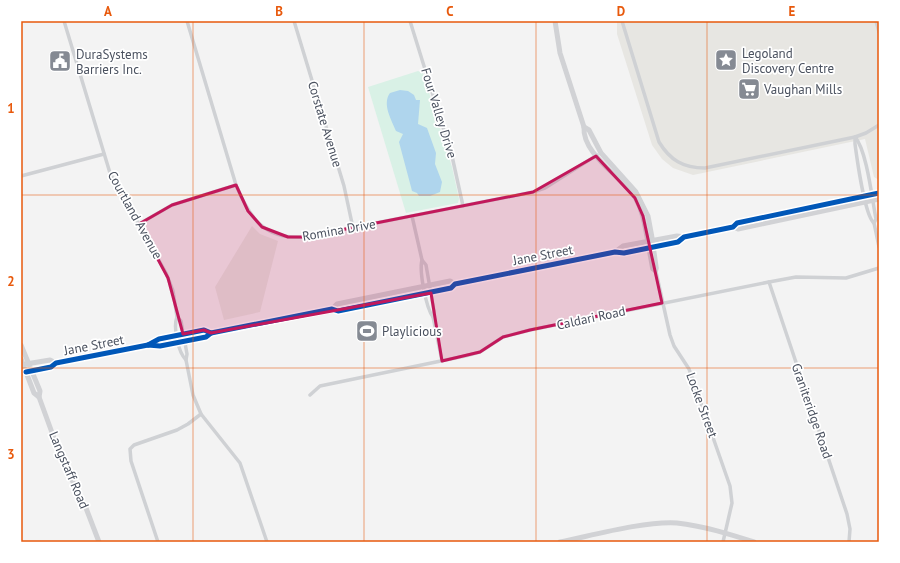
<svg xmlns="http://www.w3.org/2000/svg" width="900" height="563" viewBox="0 0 900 563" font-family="'PT Sans',sans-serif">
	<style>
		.commercial { fill: #e7e6e2 }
		.green { fill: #d9f1e6 }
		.water { fill: #afd5ed }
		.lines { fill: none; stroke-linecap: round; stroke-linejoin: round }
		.street { stroke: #cfd1d4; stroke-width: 3.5 }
		.secondary { stroke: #d1d2d5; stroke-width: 5 }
		.cycleway-casing { stroke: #fff; stroke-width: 8 }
		.cycleway { stroke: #0057b8; stroke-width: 5 }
		.marked { fill: #c2185b; fill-opacity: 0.2; stroke: #c2185b; stroke-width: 3; stroke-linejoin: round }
		.grid { fill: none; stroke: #e8590c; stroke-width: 1; stroke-opacity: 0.55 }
		.labels { text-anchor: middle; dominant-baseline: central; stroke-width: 3.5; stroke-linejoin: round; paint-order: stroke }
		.poi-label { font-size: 13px; fill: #4a515f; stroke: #fff; text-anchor: start }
		.street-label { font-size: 13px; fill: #4a515f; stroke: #fff }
		.neatline { fill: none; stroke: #e8590c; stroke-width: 1.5 }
		.grid-label { font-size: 13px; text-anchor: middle; font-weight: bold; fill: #e8590c }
	</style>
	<rect width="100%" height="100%" fill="#f3f3f3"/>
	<g class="commercial">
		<polygon points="617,21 879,21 879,180 874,177 865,139 693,175 673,168 662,159 652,145 617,34"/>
		<polygon points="252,226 260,234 278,241 260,312 224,320 215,287"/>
	</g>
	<polygon class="green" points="418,71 423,73 452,167 459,199 458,203 406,213 368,87"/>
	<path class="water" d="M400,90L408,91L414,95L416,100H420L418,124L427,128L436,153L435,164L442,182L440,192L430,196H419L417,193L412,191L411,187L399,142L403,134L396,131C391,119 382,104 390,93Z"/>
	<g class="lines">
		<g class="street">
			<polyline points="64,21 110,173 166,273 173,291 177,317 181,321 187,354 186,360 193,395 201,414 240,463 267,542"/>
			<path d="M187,21L236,185C250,219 265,240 305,237L533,192L545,188L597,155"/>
			<polyline points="294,21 344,186 353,228"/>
			<polyline points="410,21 452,156 463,206"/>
			<path d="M622,21L659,142C670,160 683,168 705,168L855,137L866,133L879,125"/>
			<polyline points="876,21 879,32"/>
			<path d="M855,137C867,151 872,199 876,219L874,223L879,247"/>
			<path d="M855,137V144C857,159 865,216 874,223"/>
			<polyline points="21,176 104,154"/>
			<polyline points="412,216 422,260 426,265 434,311 433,317 442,361"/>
			<polyline points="139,224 172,205 236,185"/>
			<polyline points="648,247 652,269 656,272"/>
			<polyline points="654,247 657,268 656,272 670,335 674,346 689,369 730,486 732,503 723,542"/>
			<path d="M422,260C419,271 426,308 433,317"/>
			<polyline points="769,282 847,514 850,529 849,542"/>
			<path d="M177,317C173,327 178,352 186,360"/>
			<polyline points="310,395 320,386 465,356 480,352 503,337 530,330 769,282 796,277 846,278 879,268"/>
			<polyline points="158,542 131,461 130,449 134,445 177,430 188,424 201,414"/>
		</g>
		<g class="secondary">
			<path d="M555,21L560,53L584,127C582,154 621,176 635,197C643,211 645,226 648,242"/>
			<polyline points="584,127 589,130 601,153 636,192 648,216 653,243"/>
			<polyline points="733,227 738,229 879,199"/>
			<polyline points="615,252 623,246 677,236 684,237 733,227 737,223 879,193"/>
			<polyline points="332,309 337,304 450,281 455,284"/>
			<polyline points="21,345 40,391 39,397"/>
			<polyline points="148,345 159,339 204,330 211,333"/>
			<polyline points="21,359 34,393 39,397 62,460 86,508 99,542"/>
			<polyline points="26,364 50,360 56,363"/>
			<path d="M21,373L51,367L56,363L148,345C163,346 200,343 211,333L332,309L338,311L451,288L455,284L476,279L615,252L624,253L678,242L684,237"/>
			<path d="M560,542C594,535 644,521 677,523C704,526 729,534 754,542"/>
		</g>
		<g class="cycleway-casing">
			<g id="cycleway">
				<polyline points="148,345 159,339 204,330 211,333"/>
				<polyline points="26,372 51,367 56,363 148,345 160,346 206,337 211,333 332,309 338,311 451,288 455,284 615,252 624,253 678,242 684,237 733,227 737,223 879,193"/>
			</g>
		</g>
		<use href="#cycleway" class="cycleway"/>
	</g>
	<path class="marked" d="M596,156L635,198L643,216L662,303L530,330L503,337L480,352L442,361L431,293L211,333L204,330L183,334L168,278L139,224L172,205L236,185L248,211L262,227L288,237H305L533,192Z"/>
	<path class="grid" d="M193,21V542M364,21V542M536,21V542M707,21V542M21,195H879M21,368H879"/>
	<defs>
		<g id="sight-square" transform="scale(1.15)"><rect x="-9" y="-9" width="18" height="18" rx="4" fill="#858a93" stroke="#fff"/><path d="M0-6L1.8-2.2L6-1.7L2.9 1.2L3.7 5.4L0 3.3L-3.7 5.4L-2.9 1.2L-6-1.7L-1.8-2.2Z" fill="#fff"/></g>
		<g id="civic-square" transform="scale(1.15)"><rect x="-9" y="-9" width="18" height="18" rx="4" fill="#858a93" stroke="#fff"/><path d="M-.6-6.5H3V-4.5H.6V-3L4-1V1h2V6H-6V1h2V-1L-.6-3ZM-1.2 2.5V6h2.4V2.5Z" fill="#fff"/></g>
		<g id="supermarket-square" transform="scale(1.15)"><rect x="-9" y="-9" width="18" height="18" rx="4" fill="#858a93" stroke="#fff"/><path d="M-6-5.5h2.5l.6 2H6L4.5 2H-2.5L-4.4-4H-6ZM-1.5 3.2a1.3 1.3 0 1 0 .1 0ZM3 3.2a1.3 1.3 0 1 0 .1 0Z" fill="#fff"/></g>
		<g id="stadium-square" transform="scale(1.15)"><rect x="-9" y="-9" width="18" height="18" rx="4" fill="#858a93" stroke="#fff"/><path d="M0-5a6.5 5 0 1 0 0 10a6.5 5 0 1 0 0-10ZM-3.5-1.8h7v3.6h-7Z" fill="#fff"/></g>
	</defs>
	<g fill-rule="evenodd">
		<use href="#sight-square" x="726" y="60"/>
		<use href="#civic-square" x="60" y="61"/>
		<use href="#supermarket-square" x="749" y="89"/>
		<use href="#stadium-square" x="367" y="331"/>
	</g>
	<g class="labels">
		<g class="poi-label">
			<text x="742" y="53">Legoland<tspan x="742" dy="15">Discovery Centre</tspan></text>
			<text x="76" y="54">DuraSystems<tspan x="76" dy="15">Barriers Inc.</tspan></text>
			<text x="764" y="89">Vaughan Mills</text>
			<text x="382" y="331">Playlicious</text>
		</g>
		<g class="street-label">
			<text transform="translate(439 113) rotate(73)">Four Valley Drive</text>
			<text transform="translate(325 124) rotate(73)">Corstate Avenue</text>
			<text transform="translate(135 215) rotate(61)">Courtland Avenue</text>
			<text transform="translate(339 230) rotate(-10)">Romina Drive</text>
			<text transform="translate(543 255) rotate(-11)">Jane Street</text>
			<text transform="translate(591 318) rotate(-12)">Caldari Road</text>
			<text transform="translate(94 345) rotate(-11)">Jane Street</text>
			<text transform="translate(702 405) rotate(70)">Locke Street</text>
			<text transform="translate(812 411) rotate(71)">Graniteridge Road</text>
			<text transform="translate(69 470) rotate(67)">Langstaff Road</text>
		</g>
	</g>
	<rect width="900" height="563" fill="none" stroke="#ffffff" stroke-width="44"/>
	<rect x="22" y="22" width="856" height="519" class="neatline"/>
	<g class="grid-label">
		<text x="108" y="16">A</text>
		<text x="279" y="16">B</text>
		<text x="450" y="16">C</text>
		<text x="621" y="16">D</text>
		<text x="792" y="16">E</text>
		<text x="11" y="113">1</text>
		<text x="11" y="286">2</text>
		<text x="11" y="459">3</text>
	</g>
</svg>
